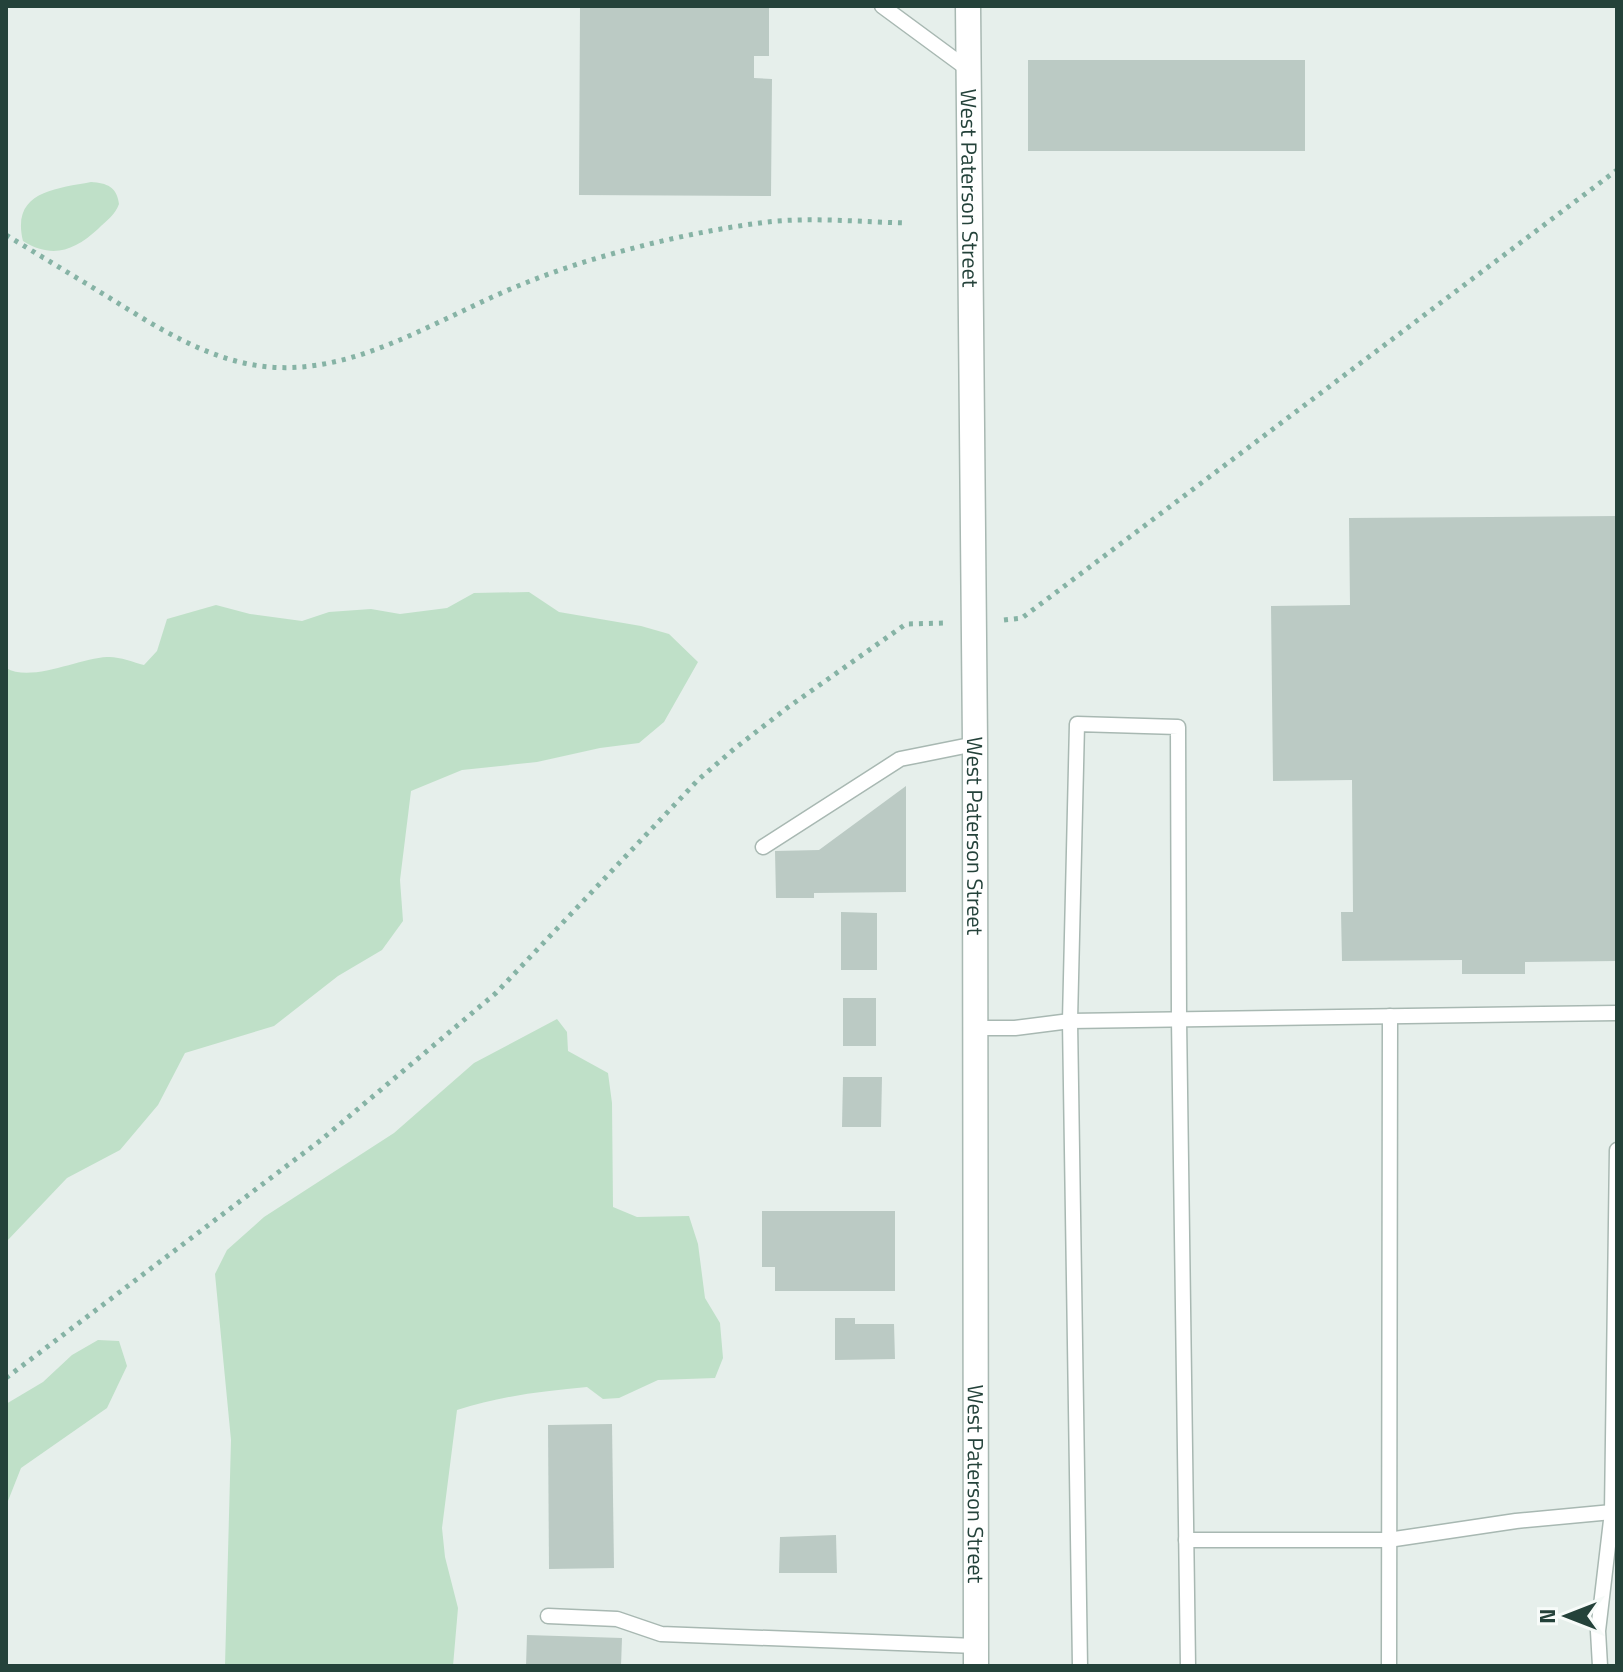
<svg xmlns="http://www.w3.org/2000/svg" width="1623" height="1672" viewBox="0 0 1623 1672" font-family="'Titillium Web',sans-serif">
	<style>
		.green { fill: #bfe0c8 }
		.building { fill: #bbcac4 }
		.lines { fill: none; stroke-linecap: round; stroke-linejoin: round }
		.service-casing { stroke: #a8b8b2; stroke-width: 17 }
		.tertiary-casing { stroke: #a8b8b2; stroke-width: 27 }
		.path { stroke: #86b3a5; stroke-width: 5; stroke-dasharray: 4 6; stroke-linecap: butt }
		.service { stroke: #fff; stroke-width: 14 }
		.tertiary { stroke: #fff; stroke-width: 24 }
		.labels { text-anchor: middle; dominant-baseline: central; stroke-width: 6; stroke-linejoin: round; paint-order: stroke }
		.street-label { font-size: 22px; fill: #24423a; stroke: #f7fbf9 }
	</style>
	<rect width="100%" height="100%" fill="#e6efeb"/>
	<g class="green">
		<path d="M91,182C107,183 117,187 119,204C115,215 106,221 98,229C74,251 52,259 23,241C11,192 54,189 91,182Z"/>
		<path d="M529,592L559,612L641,626L669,634L698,662L664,722L639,743L600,748L537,762L462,770L411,791L400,880L403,921L382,950L338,976L274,1026L185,1053L158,1105L120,1150L67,1178L6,1242V668C31,683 80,658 107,657C118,656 133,662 144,665L157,651L167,619L216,605L250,614L302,621L329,612L371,609L400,614L447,608L474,593Z"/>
		<path d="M557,1019L567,1032L568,1051L608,1073L612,1103L613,1207L637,1217L689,1216L698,1244L705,1298L720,1323L723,1358L715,1378L658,1380L619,1398L603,1399L587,1387C543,1391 500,1396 457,1410L442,1528L445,1557L458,1608L453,1666H225L231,1440L215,1274L227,1250L264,1217L394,1133L474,1063Z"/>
		<polygon points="98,1340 119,1341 127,1366 107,1408 21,1468 6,1506 6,1404 43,1382 72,1355"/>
	</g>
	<g class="building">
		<polygon points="580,6 769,6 769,56 754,56 754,78 772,79 771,196 579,195"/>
		<rect x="1028" y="60" width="277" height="91"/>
		<polygon points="1617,516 1617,961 1525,962 1525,974 1462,974 1462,960 1342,961 1341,912 1353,912 1352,780 1273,781 1271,606 1350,605 1349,518"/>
		<polygon points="906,786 906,892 814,893 814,898 776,898 775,851 819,850"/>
		<polygon points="841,912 877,913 877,970 841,970"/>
		<rect x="843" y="998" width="33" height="48"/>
		<polygon points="843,1077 882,1077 881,1127 842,1127"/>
		<polygon points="762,1211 895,1211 895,1291 775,1291 775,1267 762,1267"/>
		<polygon points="835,1318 855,1318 855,1324 894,1324 895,1359 835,1360"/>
		<polygon points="612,1424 614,1568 549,1569 548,1425"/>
		<polygon points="836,1535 837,1573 779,1573 780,1537"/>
		<polygon points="527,1635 622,1638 621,1666 526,1666"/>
	</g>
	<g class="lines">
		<g class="service-casing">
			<g id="service">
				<polyline points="882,6 969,70"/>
				<polyline points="763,847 900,759 975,744"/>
				<polyline points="975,1028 1015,1028 1070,1021 1617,1013"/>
				<polyline points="1186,1540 1388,1540 1516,1521 1612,1512 1617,1507"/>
				<polyline points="548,1616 617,1619 661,1634 976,1646"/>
				<polyline points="1080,1666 1070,1021 1077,724 1178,727 1179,1019 1188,1666"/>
				<polyline points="1389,1666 1390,1016"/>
				<polyline points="1600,1666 1598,1631 1612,1512 1617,1150"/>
			</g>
		</g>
		<g class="tertiary-casing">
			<g id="tertiary">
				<path id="s1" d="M968,6L975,744L976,1666"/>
			</g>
		</g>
		<g class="path">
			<path d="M6,235C39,255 72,275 105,295C155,326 209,362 270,367C341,373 409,336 471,307C506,290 541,276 578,264C638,245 704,230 767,222C810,217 863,222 907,223"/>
			<polyline points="1004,620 1022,618 1617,170"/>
			<polyline points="6,1378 321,1140 496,993 698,780 734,749 787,708 906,624 946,623"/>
		</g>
		<use href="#service" class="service"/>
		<use href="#tertiary" class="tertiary"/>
	</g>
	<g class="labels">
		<g class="street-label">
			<text stroke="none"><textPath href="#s1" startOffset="182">West Paterson Street</textPath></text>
			<text stroke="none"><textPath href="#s1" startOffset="830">West Paterson Street</textPath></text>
			<text stroke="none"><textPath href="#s1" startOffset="1478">West Paterson Street</textPath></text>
		</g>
	</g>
	<rect width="1623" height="1672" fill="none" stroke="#24423a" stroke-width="16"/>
	<g transform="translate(1567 1616) rotate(270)" stroke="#f7fbf9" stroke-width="6" paint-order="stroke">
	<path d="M0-6L14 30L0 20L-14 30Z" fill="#24423a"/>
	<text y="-12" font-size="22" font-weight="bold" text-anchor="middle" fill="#24423a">N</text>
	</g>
</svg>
